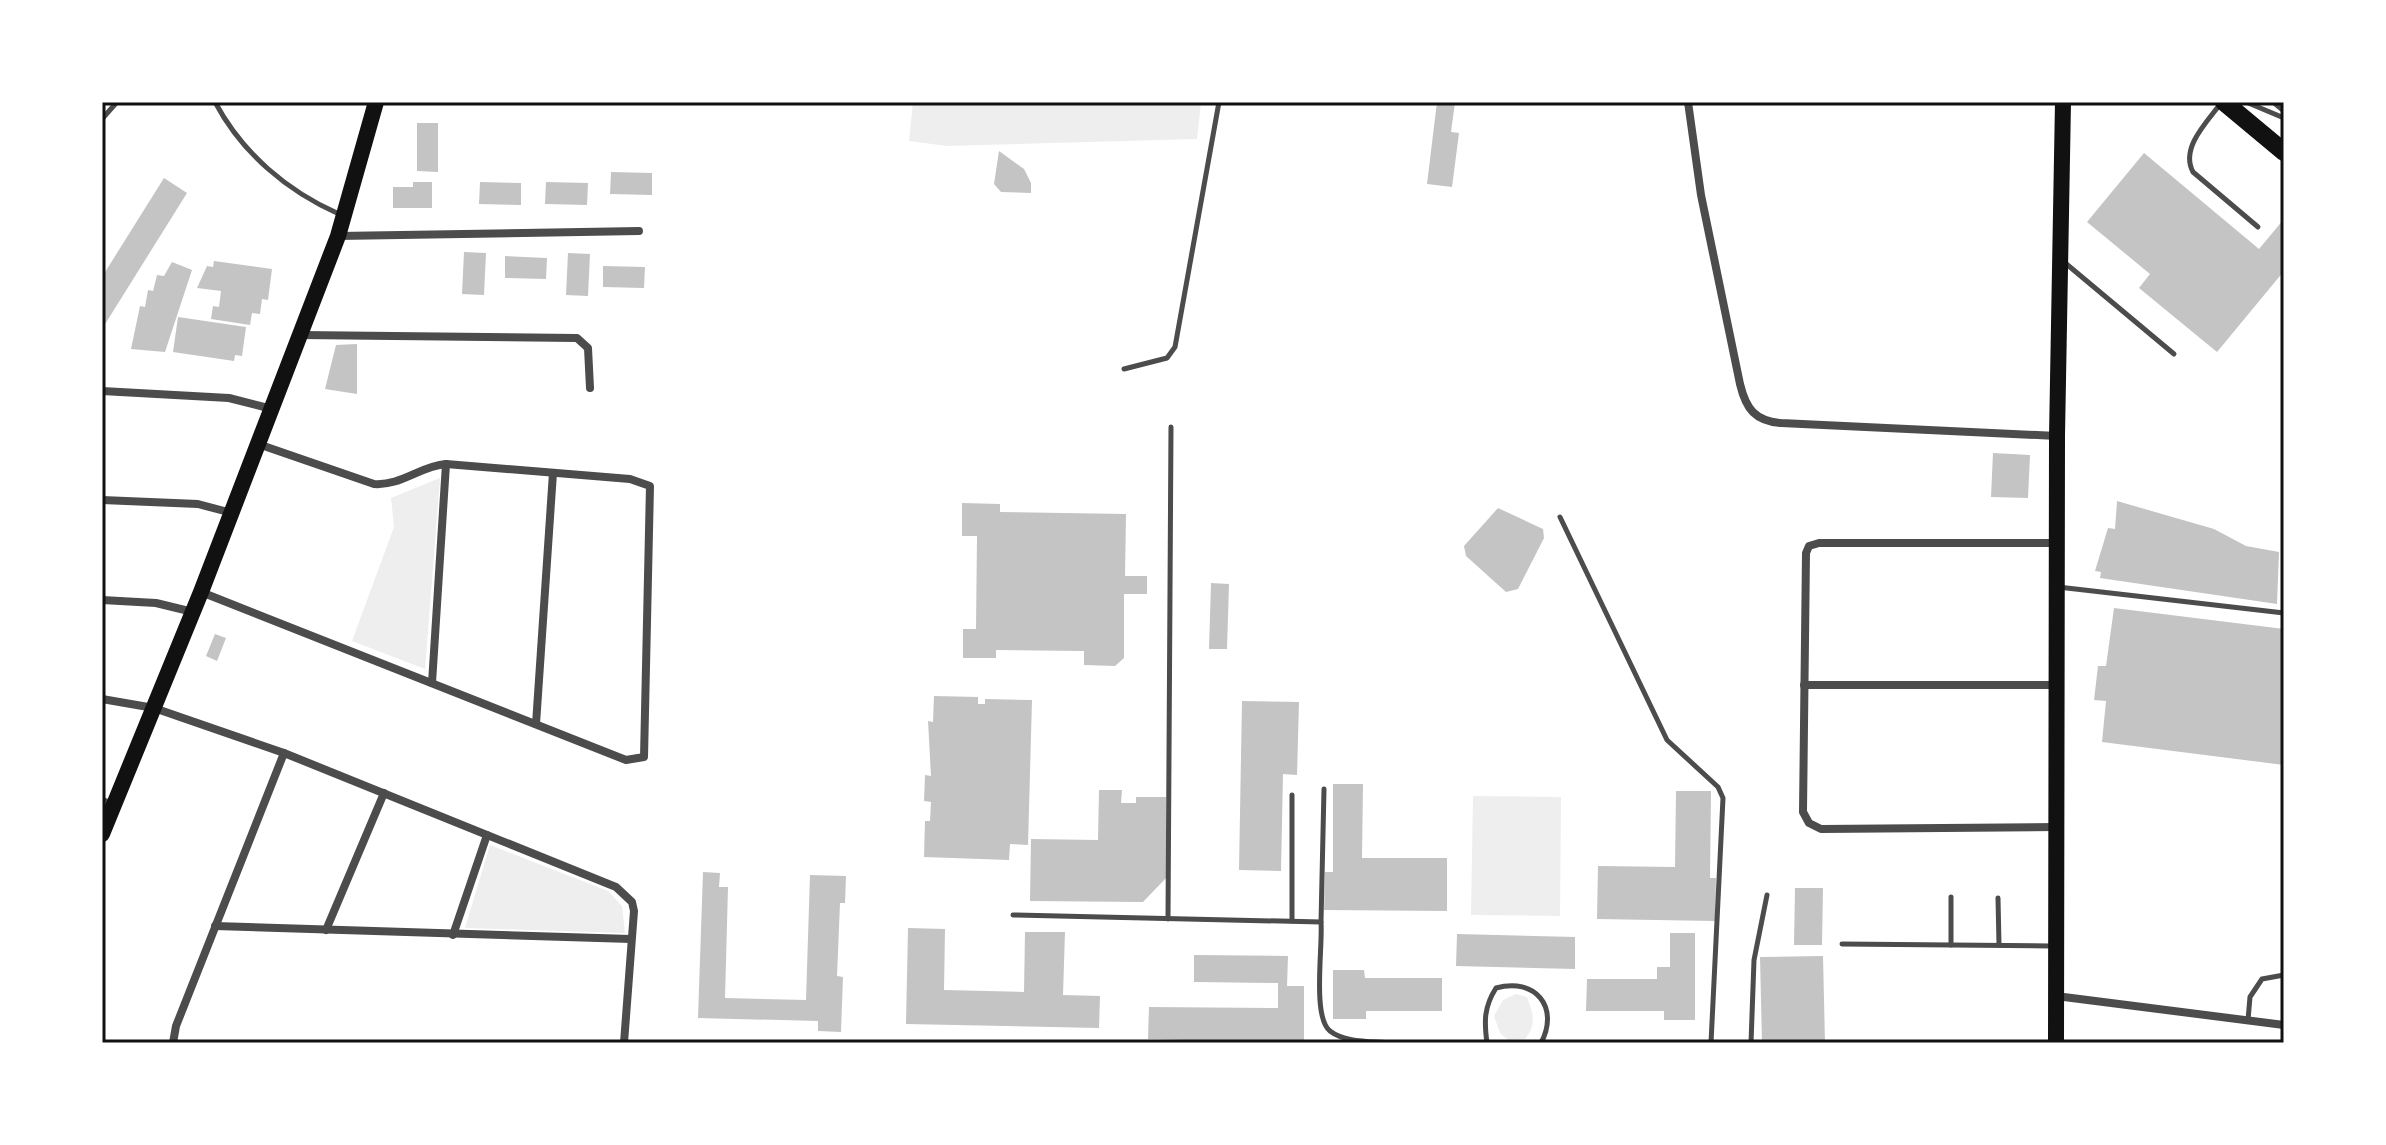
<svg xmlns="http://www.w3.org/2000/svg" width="2386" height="1145" viewBox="0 0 2386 1145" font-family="Helvetica,sans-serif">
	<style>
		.green { fill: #eee }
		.building { fill: #c4c4c4 }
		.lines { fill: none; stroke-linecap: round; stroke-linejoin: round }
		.service { stroke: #4c4c4c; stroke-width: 5 }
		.minor { stroke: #4c4c4c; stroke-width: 8 }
		.secondary { stroke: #111; stroke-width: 16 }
		.primary { stroke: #111; stroke-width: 18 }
		.neatline { fill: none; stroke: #111; stroke-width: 3 }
	</style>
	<rect width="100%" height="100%" fill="#fff"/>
	<g class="green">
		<polygon points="913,102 1201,102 1197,139 947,146 909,141"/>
		<polygon points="440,478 425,669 352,641 394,527 391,498"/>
		<polygon points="1473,796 1561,797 1560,916 1471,915"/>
		<polygon points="490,845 608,891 622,906 625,933 465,928"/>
		<path d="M1516,994L1527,997C1533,1013 1537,1024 1525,1039L1508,1040L1500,1033L1494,1016L1503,1000Z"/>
	</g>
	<g class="building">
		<polygon points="1437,102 1455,102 1451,132 1459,133 1452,187 1427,184"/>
		<polygon points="417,123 438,123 438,172 417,171"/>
		<polygon points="999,151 1024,169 1031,183 1031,193 1001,192 994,184"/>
		<polygon points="2144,153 2259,249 2284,219 2284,271 2217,352 2139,288 2150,274 2087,222"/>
		<polygon points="611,172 652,173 652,195 610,194"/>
		<polygon points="164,178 187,193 102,329 102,277"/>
		<polygon points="413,182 432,182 432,208 393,208 393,187 413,187"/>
		<polygon points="480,182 521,183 521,205 479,204"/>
		<polygon points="546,182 588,183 587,205 545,204"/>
		<polygon points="464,252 486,253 484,295 462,294"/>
		<polygon points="568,253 590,254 588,296 566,295"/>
		<polygon points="505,256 547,258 546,279 505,278"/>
		<polygon points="214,261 272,269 268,300 262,299 260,314 252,313 250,325 211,319 213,306 219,307 221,291 197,288 207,266 213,267"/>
		<polygon points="172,262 192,270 165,352 131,349 140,306 145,307 148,290 153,291 157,275 164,276"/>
		<polygon points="603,266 645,267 644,288 603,287"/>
		<polygon points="178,317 246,327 242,356 235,355 234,361 173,352"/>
		<polygon points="357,344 357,394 325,389 336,345"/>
		<polygon points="1993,453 2030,455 2028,498 1991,497"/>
		<polygon points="2117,501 2214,529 2246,546 2279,552 2277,604 2100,578 2101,572 2095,571 2108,528 2115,529"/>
		<polygon points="962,503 1000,504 1000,512 1126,514 1125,576 1147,576 1147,594 1124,594 1124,658 1115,666 1084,665 1084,651 996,650 996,658 963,658 963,629 976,629 977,536 962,536"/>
		<polygon points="1498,508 1543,529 1544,538 1518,589 1506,592 1466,556 1464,546"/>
		<polygon points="1211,583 1229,584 1227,649 1209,649"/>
		<polygon points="2114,608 2284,629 2284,765 2102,742 2106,701 2094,700 2098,666 2106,666"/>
		<polygon points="215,634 226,638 217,661 206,656"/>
		<polygon points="934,696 978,697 978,704 985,704 985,699 1032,700 1028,845 1010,844 1009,860 924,857 925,821 930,821 931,802 924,801 925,775 931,776 928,721 933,722"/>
		<polygon points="1242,701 1299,702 1297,775 1283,774 1281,871 1239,870"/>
		<polygon points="1333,784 1363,784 1362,858 1447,858 1447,911 1324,910 1325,872 1333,872"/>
		<polygon points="1099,790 1122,790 1121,803 1136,803 1136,797 1166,797 1166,878 1143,902 1030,901 1031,839 1098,840"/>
		<polygon points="1676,791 1711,791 1710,878 1716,878 1715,921 1597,919 1598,866 1675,867"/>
		<polygon points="703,872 720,873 719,887 728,887 725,998 806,1000 810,875 846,876 845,903 840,903 837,976 843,977 841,1032 818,1031 818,1021 698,1018"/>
		<polygon points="1795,888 1823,888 1822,945 1794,945"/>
		<polygon points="908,928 945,929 944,990 1024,992 1025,932 1065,932 1063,995 1100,996 1099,1028 906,1024"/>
		<polygon points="1670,933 1695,933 1695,1020 1664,1020 1664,1011 1586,1011 1587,979 1657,979 1657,967 1670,967"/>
		<polygon points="1457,934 1575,937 1575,969 1456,966"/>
		<polygon points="1194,955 1288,956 1287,986 1304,986 1304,1043 1148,1039 1149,1007 1278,1008 1278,983 1194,982"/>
		<polygon points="1823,956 1825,1043 1762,1043 1760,957"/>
		<polygon points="1333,970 1364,970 1365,978 1442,978 1442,1011 1366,1011 1366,1019 1333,1019"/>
	</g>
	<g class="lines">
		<g class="service">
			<path d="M215,102C242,153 287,191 339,214"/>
			<polyline points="2246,102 2284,118"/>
			<polyline points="2273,102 2284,111"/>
			<path d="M2221,103C2207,122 2180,148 2193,172L2258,227"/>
			<polyline points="102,119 117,102"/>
			<polyline points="2064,262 2174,354"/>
			<polyline points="1124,369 1167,358 1175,347 1219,102"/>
			<polyline points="1560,517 1667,740 1718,787 1723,798 1711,1043"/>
			<polyline points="2058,587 2284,613"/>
			<polyline points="1292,795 1292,921"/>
			<polyline points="1998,898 1999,945"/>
			<path d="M1013,915L1321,922C1323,946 1312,1017 1330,1031C1345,1043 1373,1041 1391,1043"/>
			<polyline points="1168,919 1171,427"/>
			<polyline points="1321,922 1324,789"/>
			<polyline points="1842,944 2051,946"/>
			<polyline points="1951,945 1951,897"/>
			<polyline points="2248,1020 2250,997 2262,979 2284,975"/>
			<path d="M1487,1043C1484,1021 1484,1007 1496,988C1535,977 1560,1007 1541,1043"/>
			<polyline points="1751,1043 1754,960 1767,895"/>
		</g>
		<g class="minor">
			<path d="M1688,102L1701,195L1740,384C1746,409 1755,421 1781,423L2057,436"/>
			<polyline points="338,236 639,231"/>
			<polyline points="300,335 577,338 588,348 590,388"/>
			<polyline points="102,391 229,398 272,409"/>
			<polyline points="102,500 198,504 232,513"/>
			<path d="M201,592L626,760L644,757L650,486L630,479L446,464C420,466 401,486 374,484L258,444"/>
			<polyline points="102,600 156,603 193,612"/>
			<polyline points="432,683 446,464"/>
			<polyline points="1804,685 2056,685"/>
			<polyline points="102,699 154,708 284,753 616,887 632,902 634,911 624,1043"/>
			<polyline points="536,724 553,473"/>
			<polyline points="102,801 113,805"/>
			<polyline points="2056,827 1821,829 1809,823 1803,812 1806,553 1809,546 1819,543 2057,543"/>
			<polyline points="215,926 631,939"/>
			<polyline points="326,930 384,793"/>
			<polyline points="453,935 487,835"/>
			<polyline points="2056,996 2284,1025"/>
			<polyline points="173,1043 176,1026 284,753"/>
		</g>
		<g class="secondary">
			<polyline points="102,834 201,592 338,236 376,102"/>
			<polyline points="2056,1043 2057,436 2063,102"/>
		</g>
		<polyline class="primary" points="2224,102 2284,152"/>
	</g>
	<rect width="2386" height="1145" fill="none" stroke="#ffffff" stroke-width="208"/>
	<rect x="104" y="104" width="2178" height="937" class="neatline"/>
</svg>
